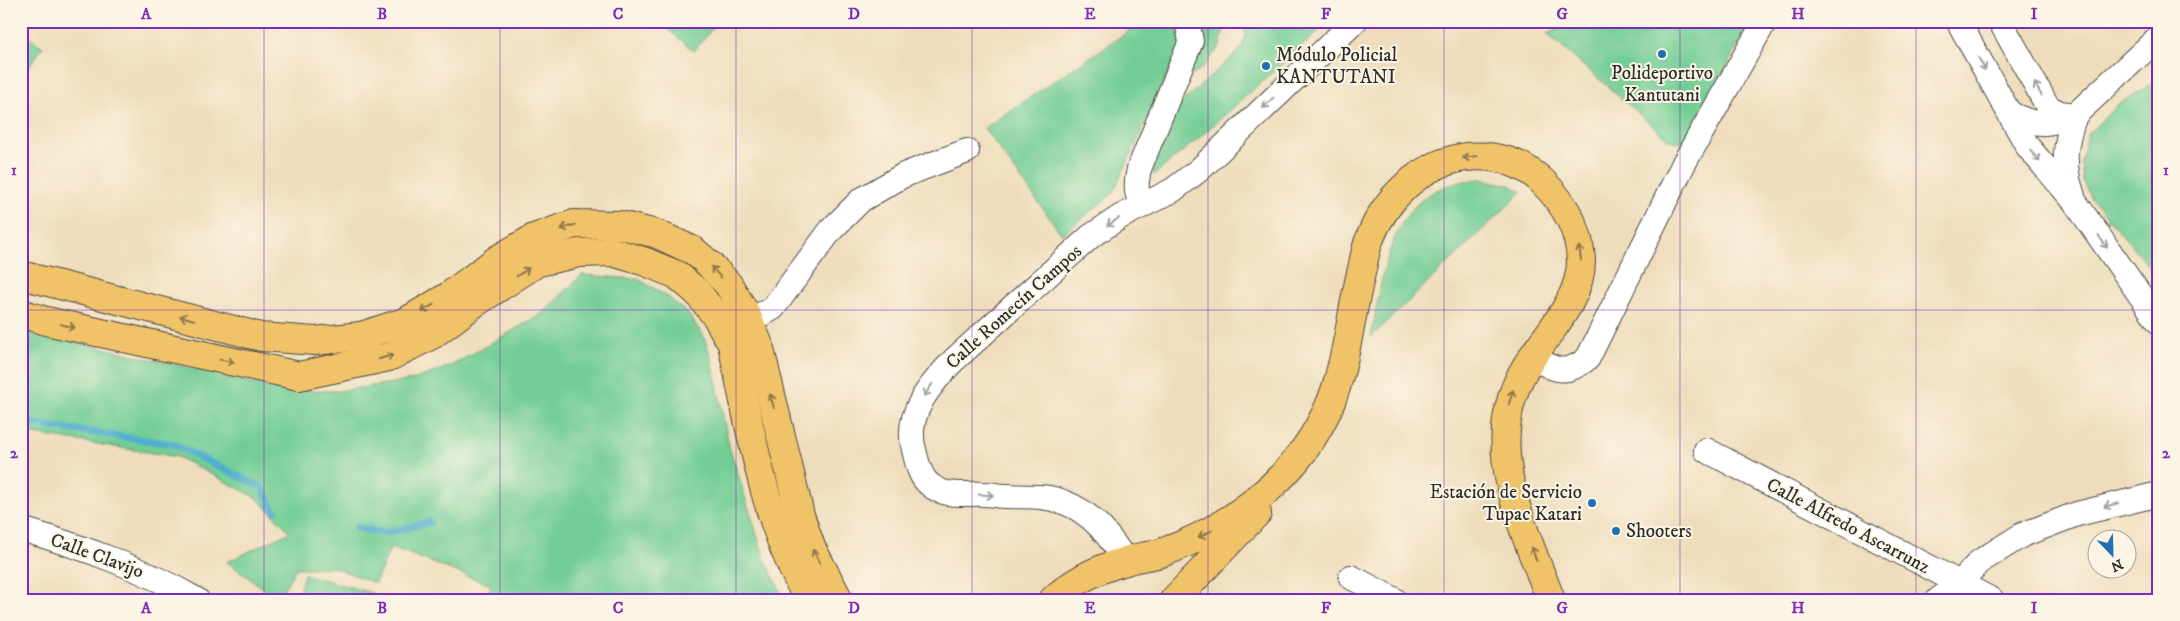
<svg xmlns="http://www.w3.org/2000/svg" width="2180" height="621" viewBox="0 0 2180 621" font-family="'IM FELL DW Pica',serif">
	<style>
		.green { fill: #72cd94; stroke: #4e7c60 }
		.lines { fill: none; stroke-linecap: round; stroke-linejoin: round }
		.stream { stroke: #4eaecd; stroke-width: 7 }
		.minor-casing { stroke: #484641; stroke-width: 26 }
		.major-casing { stroke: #484641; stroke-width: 30 }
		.minor { stroke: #fff; stroke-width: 24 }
		.major { stroke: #f1c369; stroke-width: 28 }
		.oneway { stroke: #a0a0a0 }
		.oneway2 { stroke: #8e774a }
		.grid { fill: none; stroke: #7b2cbf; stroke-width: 1; stroke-opacity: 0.55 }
		.poi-dot { fill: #1f6fb2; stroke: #fcf5e5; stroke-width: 2 }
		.labels { text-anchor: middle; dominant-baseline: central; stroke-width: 4; stroke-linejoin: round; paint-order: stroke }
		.poi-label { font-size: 19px; fill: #2b2b2b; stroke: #fcf5e5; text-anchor: start }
		.street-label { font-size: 19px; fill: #2b2b2b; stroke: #fcf5e5 }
		.neatline { fill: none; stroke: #7b2cbf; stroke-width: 2 }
		.grid-label { font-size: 16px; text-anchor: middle; font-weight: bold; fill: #7b2cbf }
	</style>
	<rect width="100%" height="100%" fill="#fcf5e5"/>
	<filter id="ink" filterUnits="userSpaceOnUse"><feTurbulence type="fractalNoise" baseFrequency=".02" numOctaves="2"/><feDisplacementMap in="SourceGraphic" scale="10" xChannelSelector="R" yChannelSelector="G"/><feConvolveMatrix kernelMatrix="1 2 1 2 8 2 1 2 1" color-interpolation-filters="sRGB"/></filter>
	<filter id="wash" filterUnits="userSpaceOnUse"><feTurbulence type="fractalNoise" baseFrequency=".0096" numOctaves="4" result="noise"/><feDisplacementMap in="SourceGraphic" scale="20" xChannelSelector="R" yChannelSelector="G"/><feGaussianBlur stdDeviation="1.12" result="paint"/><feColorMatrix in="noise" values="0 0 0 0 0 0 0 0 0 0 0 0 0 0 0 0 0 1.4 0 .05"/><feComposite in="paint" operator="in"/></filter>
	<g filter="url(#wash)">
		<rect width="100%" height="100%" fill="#edb"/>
		<g class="green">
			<polygon points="658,21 718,21 694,51"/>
			<polygon points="1144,21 1177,21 1181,46 1113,193 1062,235 984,128"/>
			<polygon points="1199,21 1223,21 1225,24 1220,46 1205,65 1181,85"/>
			<polygon points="1240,21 1330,21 1200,137 1154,175 1153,163 1179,105 1241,49 1246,35"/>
			<polygon points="1576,21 1752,21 1685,141 1679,143 1668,139 1547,34"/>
			<polygon points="21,32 43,47 21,77"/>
			<polygon points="2159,79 2159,278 2092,199 2083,182 2081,163 2088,134 2116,106"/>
			<path d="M1481,179L1510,185L1522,192L1371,337C1385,265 1389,185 1481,179Z"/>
			<polygon points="582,275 638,279 668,297 688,314 703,335 712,359 729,446 765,560 785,600 487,600 491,585 391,547 375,583 333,567 296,568 278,599 227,562 290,532 257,498 178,457 21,432 21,329 285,390 338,391 413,380 453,365 543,313"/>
			<polygon points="304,574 375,594 374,600 297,600"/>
		</g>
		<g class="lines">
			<g class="stream">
				<polyline points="21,422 173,444 261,487 275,511"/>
				<polyline points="357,528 386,533 430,522"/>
			</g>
		</g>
	</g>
	<g filter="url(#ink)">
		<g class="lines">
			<g class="minor-casing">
				<g id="minor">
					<polyline points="1958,21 2028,147 2075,202 2159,322"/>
					<polyline points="2000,21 2048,107 2060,113 2075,115"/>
					<path d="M2011,114C2035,126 2049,126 2075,115L2159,37"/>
					<path d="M2073,196C2062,165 2064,146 2075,115"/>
					<path d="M1142,205C1135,193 1136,183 1139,169L1191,41L1187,21"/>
					<polyline points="745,312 759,316 773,308 831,230 861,200 904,175 967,151"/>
					<path d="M1532,356C1554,370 1565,377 1588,358L1684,163L1765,21"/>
					<polyline points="1706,450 1992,600"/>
					<path d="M21,529C82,547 142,568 197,600"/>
					<path d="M1126,561C1109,536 1092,512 1063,502C1045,495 1026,497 1006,496C999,496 991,494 984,494C965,493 944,498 929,484C919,476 917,461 914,450C904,414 930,385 954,360L1091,236L1120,217L1173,190L1199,170L1355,21"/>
					<polyline points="1351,577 1395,600"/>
					<polyline points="1938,600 1959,584 1979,562 2022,535 2077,514 2159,494"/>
				</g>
			</g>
			<g class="major-casing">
				<g id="major">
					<polyline points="21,275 261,337 315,341 361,336 407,321 449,296 498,259 534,238 574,224 620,225 657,234 694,251 709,264 728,284 745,312 759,345 800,515 811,547 839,600"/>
					<path d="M21,313L46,321L299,376L389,357L432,335L475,303L538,262L579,253L612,252L643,261L677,275L697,292L716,316L732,344C751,431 764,522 809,600"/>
					<path d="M1053,600C1073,581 1100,568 1126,561C1138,557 1150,556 1161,553C1210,536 1251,509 1286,472C1311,445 1332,409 1340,373C1349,340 1353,306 1361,273C1364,262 1365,249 1370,238C1386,197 1422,163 1466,157C1495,154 1522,162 1543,182C1564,203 1580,230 1581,261C1581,297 1552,328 1533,356C1476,435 1520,519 1551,600"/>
					<polyline points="1174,600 1257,513"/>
				</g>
			</g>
			<use href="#minor" class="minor"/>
			<use href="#major" class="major"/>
		</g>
		<defs><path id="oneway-shaft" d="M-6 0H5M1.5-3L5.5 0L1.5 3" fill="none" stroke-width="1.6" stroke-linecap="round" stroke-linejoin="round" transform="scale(1.25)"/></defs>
		<g class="oneway">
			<use href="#oneway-shaft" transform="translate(1982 64) rotate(61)"/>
			<use href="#oneway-shaft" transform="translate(2038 89) rotate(-119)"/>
			<use href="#oneway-shaft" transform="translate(1268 103) rotate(136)"/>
			<use href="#oneway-shaft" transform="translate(2035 156) rotate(49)"/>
			<use href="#oneway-shaft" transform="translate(1113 222) rotate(146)"/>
			<use href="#oneway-shaft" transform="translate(2103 242) rotate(55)"/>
			<use href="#oneway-shaft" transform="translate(928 390) rotate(125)"/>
			<use href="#oneway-shaft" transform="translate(986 495) rotate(3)"/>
			<use href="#oneway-shaft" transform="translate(2111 505) rotate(167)"/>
		</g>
		<g class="oneway2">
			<use href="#oneway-shaft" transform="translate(1470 157) rotate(173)"/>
			<use href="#oneway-shaft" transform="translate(568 227) rotate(163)"/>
			<use href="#oneway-shaft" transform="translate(1580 253) rotate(-97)"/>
			<use href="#oneway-shaft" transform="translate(523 272) rotate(-33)"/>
			<use href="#oneway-shaft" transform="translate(716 272) rotate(-132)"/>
			<use href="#oneway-shaft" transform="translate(428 308) rotate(149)"/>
			<use href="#oneway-shaft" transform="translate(187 318) rotate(-166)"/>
			<use href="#oneway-shaft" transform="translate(68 326) rotate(13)"/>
			<use href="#oneway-shaft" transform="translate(386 357) rotate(-18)"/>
			<use href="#oneway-shaft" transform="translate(227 361) rotate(12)"/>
			<use href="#oneway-shaft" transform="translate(1511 397) rotate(-73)"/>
			<use href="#oneway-shaft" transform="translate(772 401) rotate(-104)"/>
			<use href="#oneway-shaft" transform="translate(1205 534) rotate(153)"/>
			<use href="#oneway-shaft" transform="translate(1534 554) rotate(-110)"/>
			<use href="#oneway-shaft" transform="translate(816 556) rotate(-118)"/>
		</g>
	</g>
	<path class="grid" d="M264,21V600M500,21V600M736,21V600M972,21V600M1208,21V600M1444,21V600M1680,21V600M1916,21V600M21,310H2159"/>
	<g class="poi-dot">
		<circle cx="1662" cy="54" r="5"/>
		<circle cx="1266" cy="66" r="5"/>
		<circle cx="1592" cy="503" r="5"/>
		<circle cx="1616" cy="531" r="5"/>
	</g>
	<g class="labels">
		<g class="poi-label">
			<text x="1276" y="55">Módulo Policial<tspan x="1276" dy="22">KANTUTANI</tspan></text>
			<text x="1662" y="73" text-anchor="middle">Polideportivo<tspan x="1662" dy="22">Kantutani</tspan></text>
			<text x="1582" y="492" text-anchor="end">Estación de Servicio<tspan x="1582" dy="22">Tupac Katari</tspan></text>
			<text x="1626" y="531">Shooters</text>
		</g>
		<g class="street-label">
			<text transform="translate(1014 307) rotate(-42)">Calle Romecín Campos</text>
			<text transform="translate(1848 526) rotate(28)">Calle Alfredo Ascarrunz</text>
			<text transform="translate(97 556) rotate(20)">Calle Clavijo</text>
		</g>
	</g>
	<rect width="2180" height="621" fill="none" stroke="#fcf5e5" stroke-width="55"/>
	<g transform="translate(2112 554) rotate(157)"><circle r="24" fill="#fcf5e5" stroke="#a8a49b"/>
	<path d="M0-4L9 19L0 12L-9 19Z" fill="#1f6fb2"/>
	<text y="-8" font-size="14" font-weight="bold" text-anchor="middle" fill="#2b2b2b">N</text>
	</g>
	<rect x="28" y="28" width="2124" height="566" class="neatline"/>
	<g class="grid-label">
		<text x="146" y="19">A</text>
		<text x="382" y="19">B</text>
		<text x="618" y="19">C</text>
		<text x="854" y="19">D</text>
		<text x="1090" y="19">E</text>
		<text x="1326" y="19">F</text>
		<text x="1562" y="19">G</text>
		<text x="1798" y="19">H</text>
		<text x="2034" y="19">I</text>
		<text x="14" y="175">1</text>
		<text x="2166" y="175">1</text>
		<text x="14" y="458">2</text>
		<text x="2166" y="458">2</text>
		<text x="146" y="613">A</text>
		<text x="382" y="613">B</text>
		<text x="618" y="613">C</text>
		<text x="854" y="613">D</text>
		<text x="1090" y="613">E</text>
		<text x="1326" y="613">F</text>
		<text x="1562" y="613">G</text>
		<text x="1798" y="613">H</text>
		<text x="2034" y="613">I</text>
	</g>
</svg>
